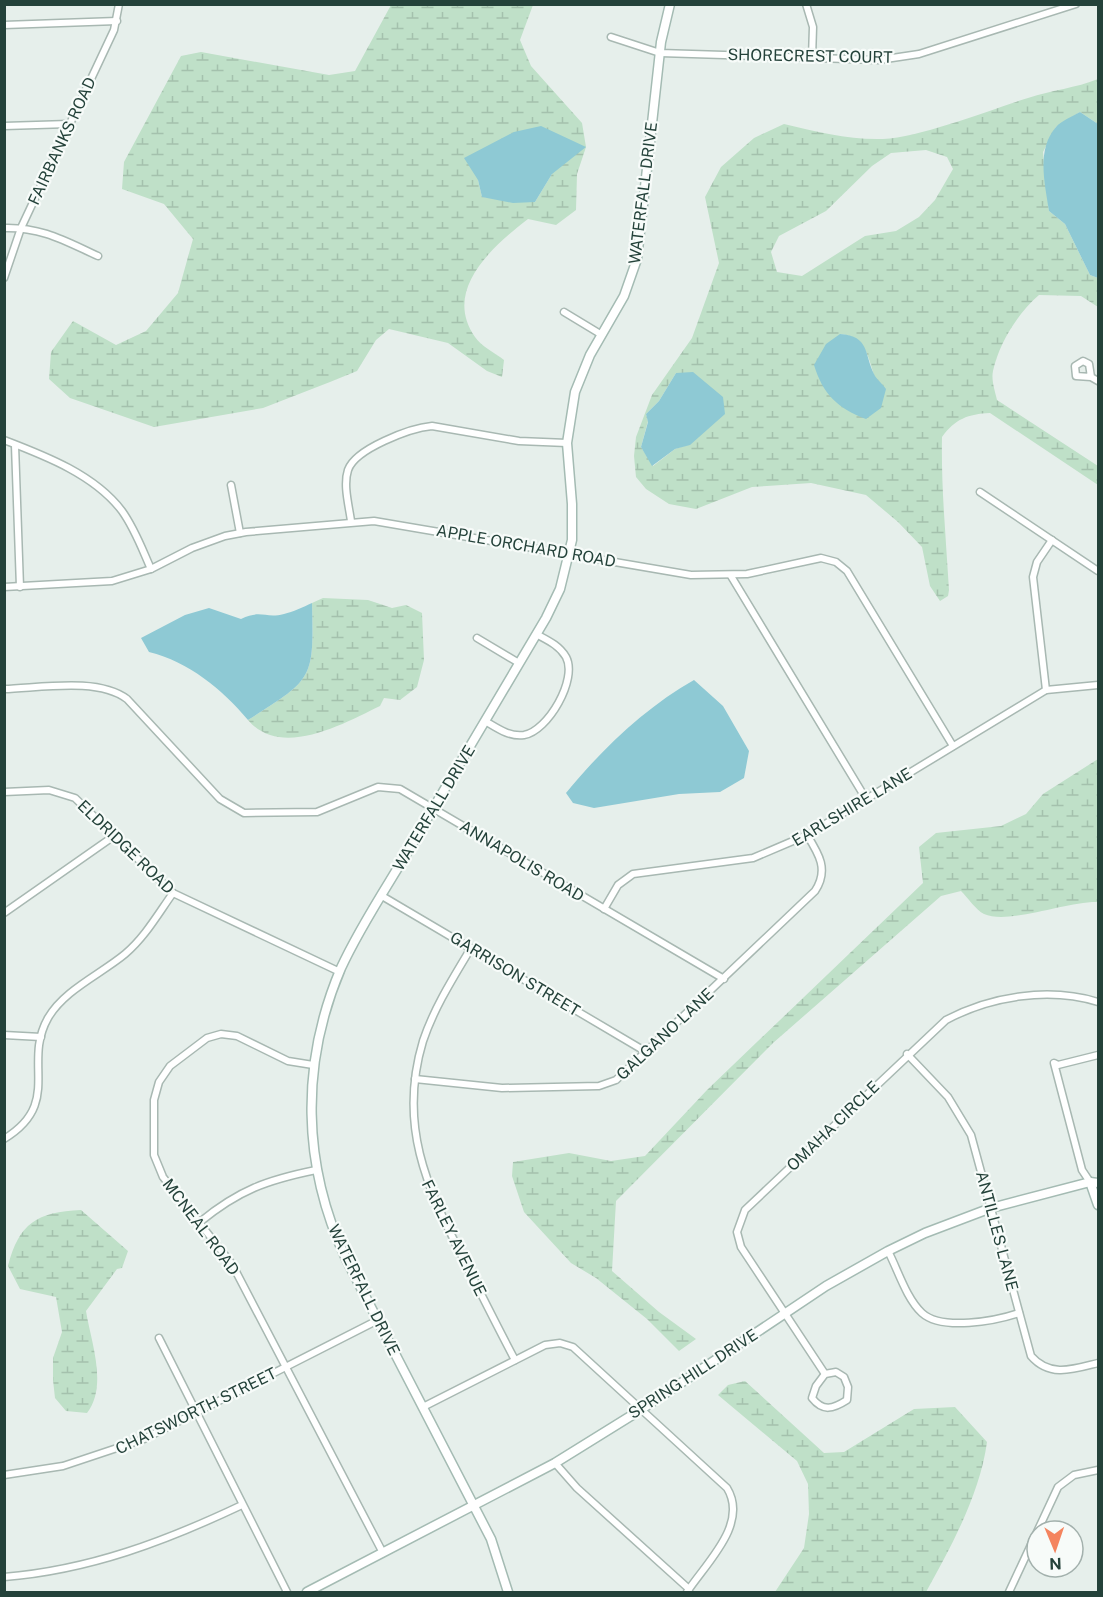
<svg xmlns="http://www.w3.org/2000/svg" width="1103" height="1597" viewBox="0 0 1103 1597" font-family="'Public Sans',sans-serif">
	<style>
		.wetland { fill: url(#wetland-marsh); fill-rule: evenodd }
		.water { fill: #8ec9d4 }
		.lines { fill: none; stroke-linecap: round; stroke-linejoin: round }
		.street-casing { stroke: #a8b8b2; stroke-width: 9 }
		.secondary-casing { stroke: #a4bbb3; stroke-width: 11 }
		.street { stroke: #fff; stroke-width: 6 }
		.secondary { stroke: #fff; stroke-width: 8 }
		.labels { text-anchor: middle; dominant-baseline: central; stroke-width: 4.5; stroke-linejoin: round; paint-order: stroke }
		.street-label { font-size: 16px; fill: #24423a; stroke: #f7fbf9 }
	</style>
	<defs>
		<pattern id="wetland-marsh" width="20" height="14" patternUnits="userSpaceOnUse" patternTransform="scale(1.5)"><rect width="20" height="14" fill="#bfe0c8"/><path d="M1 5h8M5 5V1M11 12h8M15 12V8" fill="none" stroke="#a4c1ad"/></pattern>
	</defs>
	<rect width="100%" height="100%" fill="#e6efeb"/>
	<g class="wetland">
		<path d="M391,5H533L520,40L531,66L582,123L586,147L577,174L576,210L556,225L528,219C493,246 442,290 475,337C481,346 495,353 504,360L502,377L487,371L448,343L389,329L376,340L357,371L330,382L263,408L154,427L70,398L49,379L51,352L73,321L116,345L146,331L178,293L193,239L164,204L122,189L124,162L181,56L201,52L329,75L355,71ZM552,174L535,202L482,197L478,180Z"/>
		<path d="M1098,79V124L1080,112L1056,127L1043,152L1049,211L1065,224L1090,275L1098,278V307L1081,296L1039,295C1018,313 999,343 993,371C991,380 995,391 997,400L1098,466V485L990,413C968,414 955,419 942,437C941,488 946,539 949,590L948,596L940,601L930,586L922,547L898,522L866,495L811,483L767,486L752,487L696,509L669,504L646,489L636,477L634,456L636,437L652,395L692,338L719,263L705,197L721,167L754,138L784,124C817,132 849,140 883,139C922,137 989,110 1028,98C1052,90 1076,88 1098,79ZM926,150L947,157L953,169L935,200L919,217L896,231L865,236L802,276L777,272L771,252L779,236L826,211L872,166L891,153ZM840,334C864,336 868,355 874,375ZM676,373L690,444L675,449L653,466L641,447L648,421L646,414L659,401Z"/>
		<path d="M323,598L368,600L392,608L406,605L422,613L424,660L417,687L400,700L384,698L380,706C343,724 281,759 248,720C313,679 314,680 312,603Z"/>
		<path d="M1098,759V902C1067,901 1009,925 984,914C976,910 968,898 961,891L941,896L773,1043L616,1201L612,1271L659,1312L696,1339L679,1351L647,1319L596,1278L571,1263L524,1212L512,1176L513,1162L569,1153L611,1161L645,1156L707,1090L923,883L919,847L936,833L1001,826L1026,814L1043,794Z"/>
		<path d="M81,1210L128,1251L122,1268L117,1269L86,1311C91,1342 108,1386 87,1413L66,1411L55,1398L53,1380V1358L62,1332L56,1297L20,1289L8,1266C19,1223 37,1212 81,1210Z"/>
		<path d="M745,1381L824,1453L844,1452L914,1409L955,1407L987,1442C980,1494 951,1547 926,1592H775L804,1548L809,1514L808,1484L797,1461L718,1395L728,1385Z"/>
	</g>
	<g class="water">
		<path d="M1080,112L1098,124V278L1090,275L1065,224L1049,211C1045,184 1036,150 1056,127C1061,121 1073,116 1080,112Z"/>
		<polygon points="541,126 586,147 552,174 535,202 513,203 482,197 478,180 464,158 514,132"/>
		<path d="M840,334C870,336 864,354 874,374C876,379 883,384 886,389L881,408L866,419C837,408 823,394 814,365L826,344Z"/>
		<polygon points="693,372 723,397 725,414 690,445 675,449 652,466 641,447 648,422 646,414 659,401 676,373"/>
		<path d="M312,603C314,680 313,679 248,720C222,689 189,662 149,652L141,638L185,615L209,608L241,619C261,609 265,619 284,614C293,612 303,607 312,603Z"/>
		<path d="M694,680L723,706L749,751L744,778L720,792L679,794L594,808L573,803L566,793C601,750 646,707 694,680Z"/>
	</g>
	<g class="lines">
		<g class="street-casing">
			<g id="street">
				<polyline points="806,4 813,27 812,58"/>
				<polyline points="4,25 117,21"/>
				<polyline points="611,37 660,53 879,60 919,54 1076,4"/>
				<polyline points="4,126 69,124"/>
				<path d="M4,228C42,227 65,241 98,256"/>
				<polyline points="4,278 21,228 114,30 119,4"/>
				<polyline points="564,312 602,335"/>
				<polyline points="1091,377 1089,364 1083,361 1075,366 1076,376 1091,377 1098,381"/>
				<path d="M4,440C46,456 95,475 122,511C135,529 142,549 151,569"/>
				<polyline points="15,445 20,587"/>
				<polyline points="231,485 240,533"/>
				<polyline points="980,492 1098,571"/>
				<path d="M351,521C349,506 343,485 348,470C355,449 410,428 432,426L519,441L567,443"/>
				<polyline points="731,576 866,799"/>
				<polyline points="4,587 112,581 151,569 192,548 225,536 246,532 374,521 691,575 747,574 821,558 836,562 847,571 953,746"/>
				<polyline points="477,638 519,663"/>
				<path d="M4,689C40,688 98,677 127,699L220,799L244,813L317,812L378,787L400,789L724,979"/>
				<polyline points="1046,690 1033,577 1037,562 1052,540"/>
				<path d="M485,721C497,728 509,737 524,735C548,731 578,679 566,657C559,645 547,640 536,634"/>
				<polyline points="4,792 49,790 75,798 173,893 340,972"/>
				<polyline points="382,896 648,1053"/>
				<polyline points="604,909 618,885 633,874 753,858 807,835 1046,690 1098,685"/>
				<polyline points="4,913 114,836"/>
				<path d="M471,948C453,978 434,1008 423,1041C398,1124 426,1186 463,1258C480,1292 497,1326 515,1360"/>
				<polyline points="4,1035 41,1037"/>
				<path d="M907,1054L948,1097L971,1135L1031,1356C1050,1378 1074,1369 1098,1363"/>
				<polyline points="313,1065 288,1061 237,1036 221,1034 207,1038 170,1066 159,1082 154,1100 154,1155 163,1177 232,1264 383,1553"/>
				<path d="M415,1079L502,1088L599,1086L616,1080L815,891C829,870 819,854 807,835"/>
				<path d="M4,1139C63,1103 22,1064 48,1018C64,990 101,974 125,954C145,937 158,914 173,893"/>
				<polyline points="1090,1182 1082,1170 1054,1063 1058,1065 1098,1055"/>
				<path d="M200,1222C239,1190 267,1180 316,1170"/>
				<path d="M888,1251C898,1270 906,1298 922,1313C942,1331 995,1321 1019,1313"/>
				<polyline points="159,1338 287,1592"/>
				<path d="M836,1372L844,1377L848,1387L847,1400C833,1409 823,1412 812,1398L816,1386L825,1374Z"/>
				<path d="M825,1374L741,1247L737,1232L745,1210L946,1020C991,996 1049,987 1098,1002"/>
				<path d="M423,1407L545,1345L560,1343L573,1347L727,1488C749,1524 706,1563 687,1592"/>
				<polyline points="555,1463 577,1488 689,1589"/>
				<polyline points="4,1475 63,1466 144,1439 378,1320"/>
				<path d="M4,1577C90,1570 166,1541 242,1505"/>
				<polyline points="1009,1592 1058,1487 1074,1475 1098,1470"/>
			</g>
		</g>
		<g class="secondary-casing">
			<g id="secondary">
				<polyline points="1090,1182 1098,1205"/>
				<polyline points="307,1592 555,1463 642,1409 826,1286 888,1251 925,1233 991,1208 1090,1182 1098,1183"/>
				<path d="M508,1592L491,1539L346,1259C302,1165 300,1064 341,968C362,922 393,878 418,834C461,762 503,690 546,618L560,589L572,540V504L567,443L575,392L590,355L624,296L637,259L661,42L670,4"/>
			</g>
		</g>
		<use href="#street" class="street"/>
		<use href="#secondary" class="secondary"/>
	</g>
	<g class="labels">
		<g class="street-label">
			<text transform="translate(810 56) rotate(1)">SHORECREST COURT</text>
			<text transform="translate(62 141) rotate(-65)">FAIRBANKS ROAD</text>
			<text transform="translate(643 193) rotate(-83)">WATERFALL DRIVE</text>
			<text transform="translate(526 546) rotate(10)">APPLE ORCHARD ROAD</text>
			<text transform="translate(852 807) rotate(-31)">EARLSHIRE LANE</text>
			<text transform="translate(434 808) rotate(-59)">WATERFALL DRIVE</text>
			<text transform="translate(126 847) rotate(44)">ELDRIDGE ROAD</text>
			<text transform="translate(522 861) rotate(31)">ANNAPOLIS ROAD</text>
			<text transform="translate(515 974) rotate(31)">GARRISON STREET</text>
			<text transform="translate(665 1034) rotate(-43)">GALGANO LANE</text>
			<text transform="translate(833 1126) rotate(-44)">OMAHA CIRCLE</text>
			<text transform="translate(201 1227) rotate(53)">MCNEAL ROAD</text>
			<text transform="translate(997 1231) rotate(75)">ANTILLES LANE</text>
			<text transform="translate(454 1238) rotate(64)">FARLEY AVENUE</text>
			<text transform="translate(364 1290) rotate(64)">WATERFALL DRIVE</text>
			<text transform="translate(693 1374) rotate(-33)">SPRING HILL DRIVE</text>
			<text transform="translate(196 1411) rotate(-26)">CHATSWORTH STREET</text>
		</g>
	</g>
	<rect width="1103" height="1597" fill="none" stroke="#24423a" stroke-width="12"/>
	<g transform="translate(1055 1549) rotate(178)"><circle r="28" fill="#f7fbf9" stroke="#a3b1ad" stroke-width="1.5"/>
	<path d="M0-4.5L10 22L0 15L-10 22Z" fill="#f4845f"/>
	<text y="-9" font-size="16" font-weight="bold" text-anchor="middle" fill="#24423a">N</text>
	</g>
</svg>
